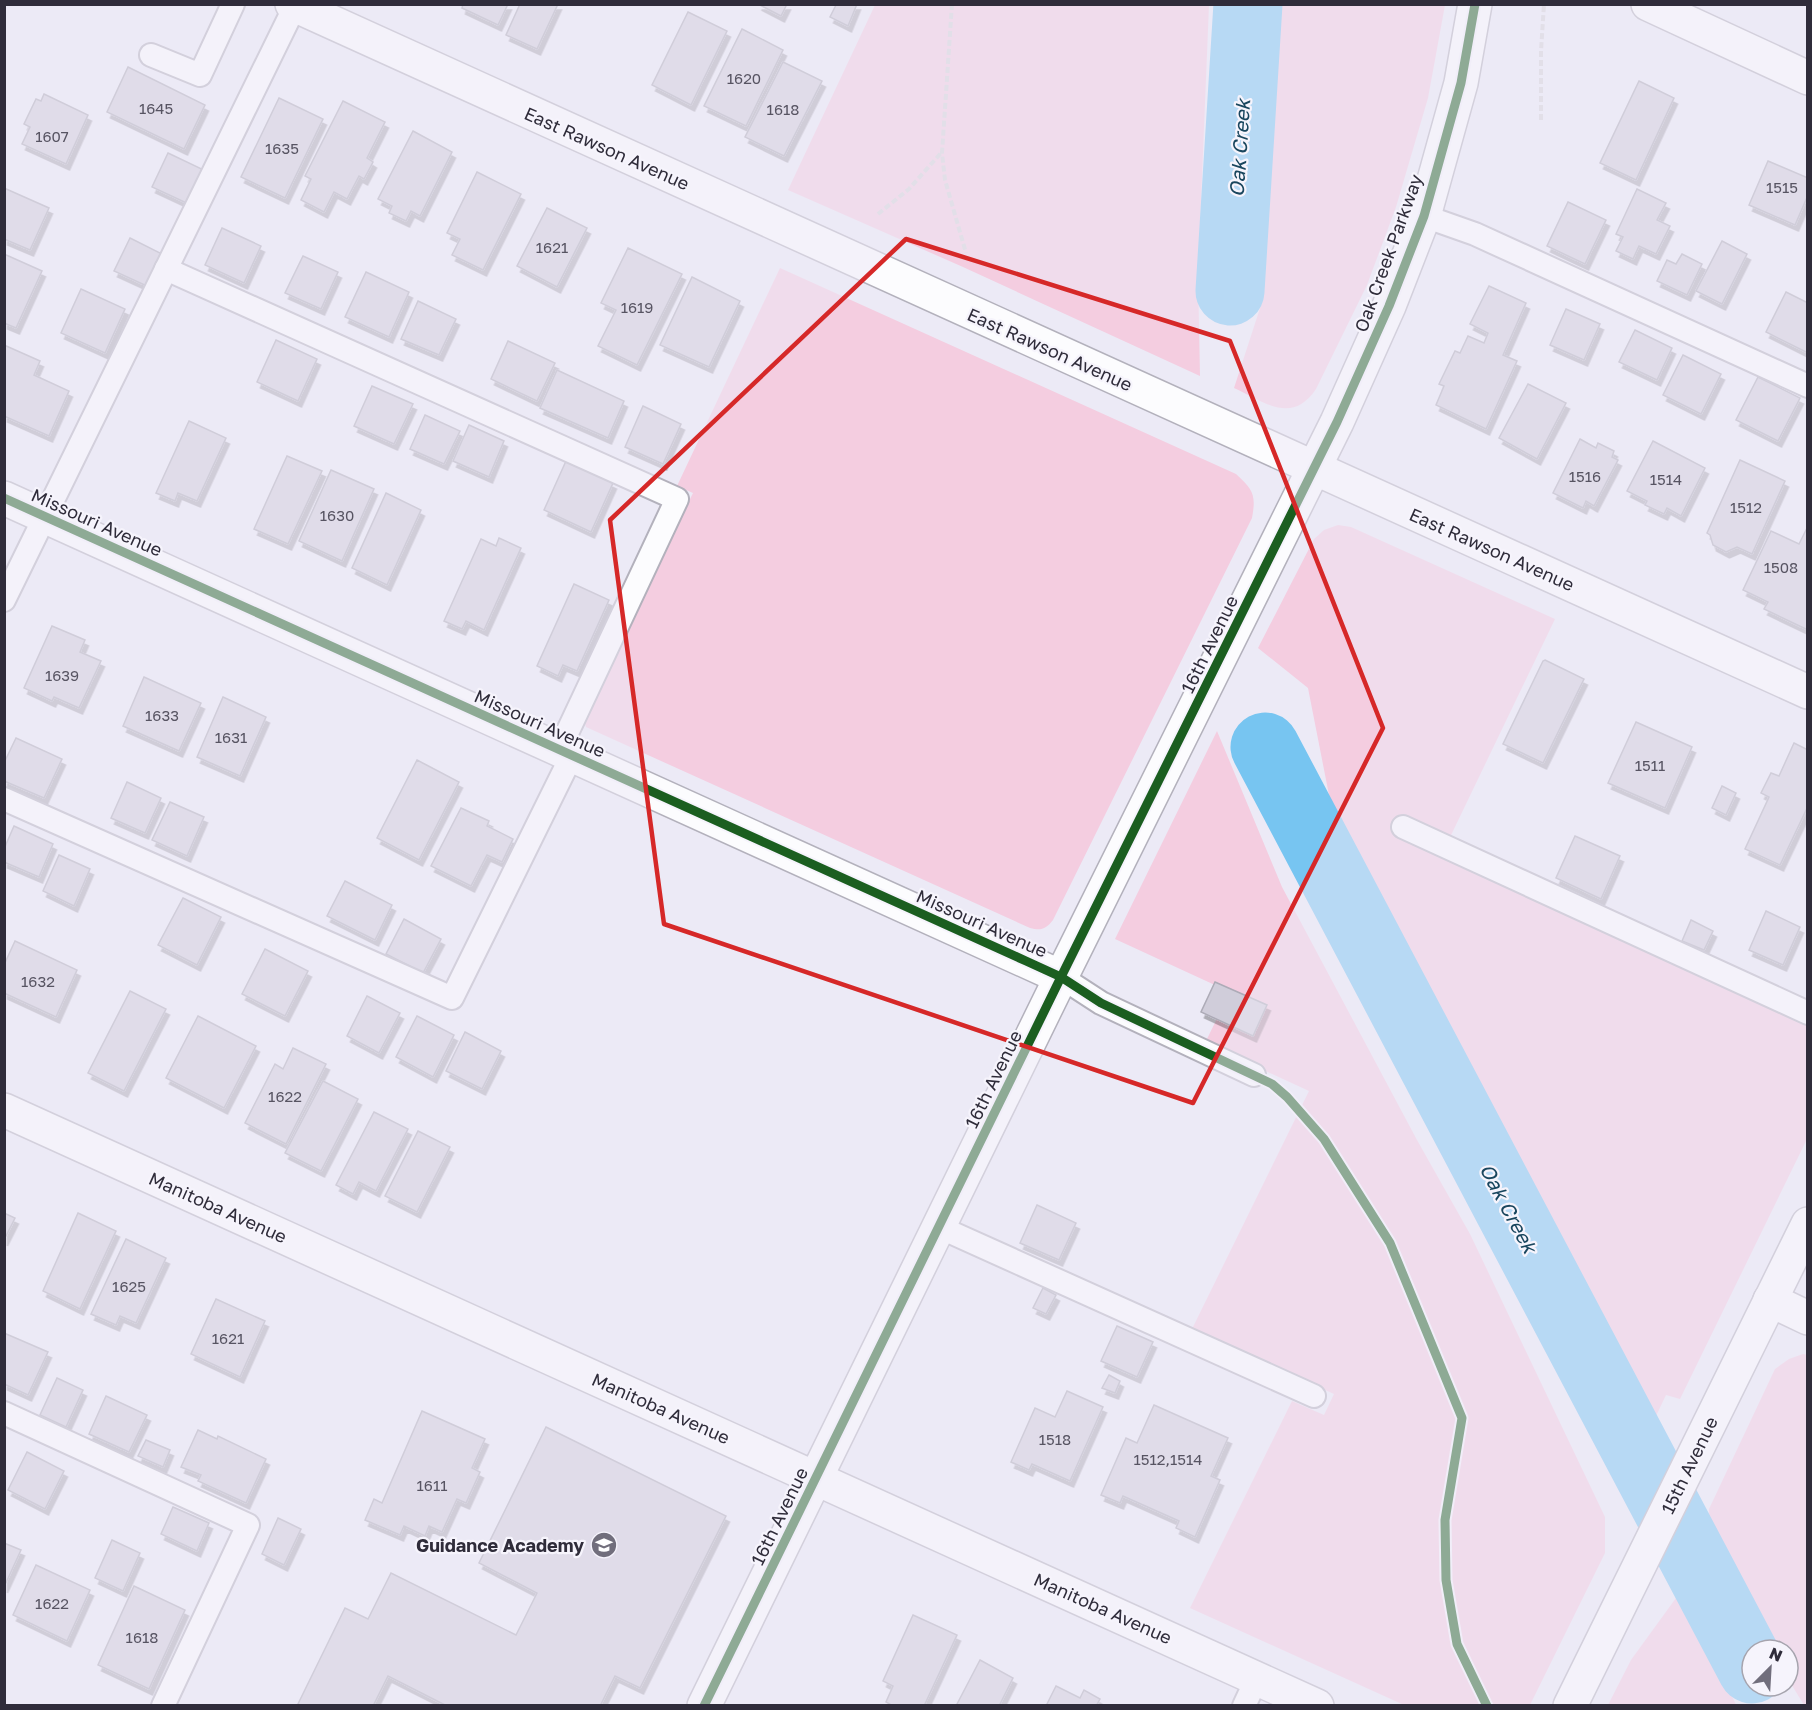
<svg xmlns="http://www.w3.org/2000/svg" width="1812" height="1710" viewBox="0 0 1812 1710" font-family="'Golos Text',sans-serif">
	<style>
		.green { fill: #f4cde0 }
		.lines { fill: none; stroke-linecap: round; stroke-linejoin: round }
		.river { stroke: #77c5f1; stroke-width: 69 }
		.building { fill: #d0cdda; stroke: #adabb7; stroke-width: 1.5; filter: url(#shadow) }
		.service-casing { stroke: #b3b1bc; stroke-width: 26 }
		.minor-casing { stroke: #b3b1bc; stroke-width: 36 }
		.tertiary-casing { stroke: #b3b1bc; stroke-width: 36 }
		.secondary-casing { stroke: #b3b1bc; stroke-width: 36 }
		.path { stroke: #d4d3d7; stroke-width: 4; stroke-dasharray: 6 3; stroke-linecap: butt }
		.service { stroke: #fcfcfe; stroke-width: 22 }
		.minor { stroke: #fcfcfe; stroke-width: 33 }
		.tertiary { stroke: #fcfcfe; stroke-width: 33 }
		.secondary { stroke: #fcfcfe; stroke-width: 33 }
		.cycleway-casing { stroke: #f6f4fc; stroke-width: 13 }
		.cycleway { stroke: #1b5e20; stroke-width: 9 }
		.marked { fill: none; stroke: #d62828; stroke-width: 4.5; stroke-linejoin: round }
		.labels { text-anchor: middle; dominant-baseline: central; stroke-width: 4.5; stroke-linejoin: round; paint-order: stroke }
		.number-label { font-size: 15px; fill: #575462 }
		.street-label { font-size: 18px; fill: #2f2c3a; stroke: #f6f4fc }
		.poi-label { font-size: 18px; font-weight: bold; fill: #2f2c3a; stroke: #f6f4fc; text-anchor: end }
		.water-label { font-size: 20px; font-style: italic; fill: #19465e; stroke: #f6f4fc }
	</style>
	<defs>
		<filter id="shadow"><feDropShadow dx="3.5" dy="6" stdDeviation="0" flood-color="#0004"/></filter>
	</defs>
	<rect width="100%" height="100%" fill="#eceaf6"/>
	<g class="green">
		<polygon points="875,5 1209,5 1198,275 1200,376 963,267 788,190"/>
		<path d="M1270,5H1445L1428,98L1396,207L1367,285L1316,389C1292,425 1264,402 1234,388L1262,302Z"/>
		<path d="M780,268L1236,474C1254,490 1256,496 1252,518L1053,920C1046,929 1041,931 1030,928L586,727L583,717L693,493L677,486Z"/>
		<polygon points="1338,525 1351,527 1555,619 1441,856 1807,1021 1807,1139 1680,1399 1666,1395 1644,1441 1339,846 1308,688 1258,648 1314,539 1324,530"/>
		<polygon points="1217,731 1282,887 1417,1140 1470,1234 1605,1517 1605,1553 1530,1705 1404,1705 1190,1608 1292,1401 1324,1415 1334,1394 1192,1329 1309,1091 1205,1043 1230,992 1115,939"/>
		<polygon points="1803,1354 1808,1355 1807,1706 1804,1705 1788,1679 1788,1650 1770,1650 1707,1548 1709,1509 1775,1369 1789,1359"/>
		<polygon points="1684,1587 1736,1705 1608,1705 1631,1660"/>
	</g>
	<g class="lines">
		<g class="river">
			<polyline points="1230,291 1248,4"/>
			<polyline points="1265,747 1752,1669"/>
		</g>
	</g>
	<g class="building">
		<polygon points="463,4 508,4 498,25 462,8"/>
		<polygon points="520,4 558,4 537,49 506,35"/>
		<polygon points="758,4 787,4 781,16"/>
		<polygon points="835,4 857,4 848,26 830,17 836,5"/>
		<polygon points="688,12 727,31 691,105 652,85"/>
		<polygon points="742,29 783,50 746,126 704,106"/>
		<polygon points="783,62 822,81 784,156 745,137"/>
		<polygon points="128,67 205,105 184,149 107,112"/>
		<polygon points="1639,81 1674,98 1636,180 1600,163"/>
		<polygon points="44,94 88,115 66,164 22,144 30,127 24,124 36,99 41,101"/>
		<polygon points="279,98 323,119 285,198 241,177"/>
		<polygon points="343,101 385,122 367,158 373,162 364,179 359,176 347,199 334,192 324,212 301,200 311,179 305,176"/>
		<polygon points="413,131 452,152 420,216 411,211 406,221 389,213 392,206 378,199"/>
		<polygon points="168,153 208,172 193,206 152,187"/>
		<polygon points="1768,161 1808,178 1808,195 1795,225 1749,205"/>
		<polygon points="477,172 521,194 483,270 452,255 460,239 447,233"/>
		<polygon points="4,188 49,208 30,250 4,239"/>
		<polygon points="1637,189 1666,203 1657,220 1670,226 1656,254 1639,246 1633,259 1616,251 1623,237 1616,234"/>
		<polygon points="1568,202 1606,220 1585,264 1547,246"/>
		<polygon points="547,208 587,228 557,287 517,266"/>
		<polygon points="222,228 261,246 244,283 205,265"/>
		<polygon points="130,238 164,255 149,287 114,271"/>
		<polygon points="1722,241 1747,254 1722,304 1696,291"/>
		<polygon points="628,248 682,274 637,365 598,346 616,310 601,303"/>
		<polygon points="4,254 42,271 16,328 4,323"/>
		<polygon points="1682,254 1702,264 1687,295 1657,281 1667,260 1676,264"/>
		<polygon points="303,256 338,272 321,309 285,293"/>
		<polygon points="366,272 409,292 389,337 345,317"/>
		<polygon points="692,277 740,301 709,367 660,345"/>
		<polygon points="1489,286 1526,303 1503,355 1517,361 1486,429 1436,405 1444,386 1439,384 1455,351 1460,353 1468,336 1484,343 1488,333 1470,324"/>
		<polygon points="81,289 125,309 105,353 61,333"/>
		<polygon points="1786,292 1808,303 1808,353 1766,332"/>
		<polygon points="418,301 456,319 439,355 401,339"/>
		<polygon points="1566,309 1600,324 1584,360 1550,345"/>
		<polygon points="1635,330 1672,348 1657,380 1619,362"/>
		<polygon points="276,340 317,359 298,401 257,382"/>
		<polygon points="508,341 555,363 537,401 491,379"/>
		<polygon points="4,345 40,361 34,375 69,391 49,436 4,416"/>
		<polygon points="1683,355 1721,374 1701,414 1663,395"/>
		<polygon points="557,370 624,401 608,438 540,408"/>
		<polygon points="1758,377 1800,398 1778,441 1736,420"/>
		<polygon points="1528,384 1566,403 1537,459 1499,438"/>
		<polygon points="372,386 413,404 394,444 354,426"/>
		<polygon points="643,406 681,424 663,464 625,447"/>
		<polygon points="425,415 460,431 444,464 410,449"/>
		<polygon points="189,421 226,438 197,501 178,493 175,501 156,493"/>
		<polygon points="469,425 504,441 489,477 453,461"/>
		<polygon points="1580,439 1596,448 1598,443 1614,451 1612,457 1618,460 1594,506 1586,501 1583,508 1553,493"/>
		<polygon points="1653,441 1705,468 1681,516 1667,508 1664,514 1645,505 1647,501 1627,491"/>
		<polygon points="287,456 322,471 288,544 254,529"/>
		<polygon points="1740,460 1785,481 1752,554 1737,547 1726,552 1713,545 1710,535 1707,533"/>
		<polygon points="566,461 613,483 591,532 544,510"/>
		<polygon points="331,470 374,489 342,561 299,541"/>
		<polygon points="386,493 421,510 387,585 352,568"/>
		<polygon points="1808,526 1808,630 1764,609 1768,602 1743,590 1771,531 1799,544"/>
		<polygon points="499,538 521,548 484,630 466,621 462,629 444,621 481,539 496,546"/>
		<polygon points="574,584 609,600 577,671 563,665 558,676 537,666"/>
		<polygon points="52,626 85,640 80,652 101,661 79,708 54,697 52,701 24,688"/>
		<polygon points="1545,660 1584,679 1543,763 1503,744 1543,661"/>
		<polygon points="144,677 201,703 179,751 123,726"/>
		<polygon points="223,697 266,717 240,776 197,757"/>
		<polygon points="1636,722 1692,747 1665,808 1608,783"/>
		<polygon points="16,738 62,759 44,798 4,781 4,763"/>
		<polygon points="1794,743 1808,750 1808,806 1780,865 1745,849 1769,797 1761,793 1771,773 1779,776"/>
		<polygon points="417,760 459,782 419,860 377,838"/>
		<polygon points="127,782 161,798 145,833 111,818"/>
		<polygon points="1722,786 1736,793 1726,815 1712,808"/>
		<polygon points="170,802 204,817 187,856 152,840"/>
		<polygon points="461,808 489,821 487,826 513,839 502,862 487,855 471,886 431,866"/>
		<polygon points="14,826 53,844 39,877 4,862 4,849"/>
		<polygon points="1575,836 1620,856 1601,899 1556,878"/>
		<polygon points="59,855 90,869 74,906 43,891"/>
		<polygon points="345,881 392,905 375,940 327,916"/>
		<polygon points="183,898 221,917 197,965 158,945"/>
		<polygon points="1766,911 1800,927 1783,965 1749,950"/>
		<polygon points="404,919 441,939 423,973 386,954"/>
		<polygon points="1691,920 1713,931 1704,950 1682,941"/>
		<polygon points="15,941 77,970 56,1017 4,993 4,965"/>
		<polygon points="265,949 308,971 285,1016 242,994"/>
		<polygon points="1215,982 1267,1005 1253,1036 1201,1012"/>
		<polygon points="130,991 166,1009 124,1091 88,1073"/>
		<polygon points="367,996 400,1013 379,1053 347,1036"/>
		<polygon points="198,1016 256,1046 224,1108 166,1078"/>
		<polygon points="417,1016 454,1035 433,1077 396,1057"/>
		<polygon points="465,1032 501,1051 482,1089 446,1071"/>
		<polygon points="293,1048 326,1064 286,1144 245,1123 275,1064 283,1069"/>
		<polygon points="323,1081 358,1099 321,1171 285,1153"/>
		<polygon points="374,1112 408,1129 376,1191 359,1182 353,1194 336,1185"/>
		<polygon points="418,1131 450,1147 417,1212 385,1196"/>
		<polygon points="1037,1205 1076,1223 1059,1260 1020,1243"/>
		<polygon points="4,1213 15,1218 4,1240"/>
		<polygon points="78,1213 116,1231 80,1309 43,1291"/>
		<polygon points="126,1239 166,1258 136,1323 120,1316 116,1325 91,1314"/>
		<polygon points="1043,1288 1056,1295 1046,1314 1033,1308"/>
		<polygon points="216,1299 265,1321 240,1377 191,1354"/>
		<polygon points="1117,1326 1153,1342 1137,1377 1101,1361"/>
		<polygon points="4,1333 48,1352 28,1395 4,1384"/>
		<polygon points="1109,1375 1120,1381 1115,1393 1102,1388"/>
		<polygon points="57,1378 83,1390 66,1427 40,1415"/>
		<polygon points="1067,1391 1103,1407 1070,1481 1032,1464 1029,1470 1011,1462 1035,1408 1055,1417"/>
		<polygon points="106,1396 147,1415 129,1452 89,1434"/>
		<polygon points="1154,1405 1228,1438 1211,1476 1220,1480 1195,1537 1176,1528 1179,1521 1123,1496 1120,1503 1101,1495 1126,1438 1137,1443"/>
		<polygon points="422,1411 485,1439 472,1468 480,1472 466,1503 457,1499 442,1532 429,1526 425,1536 404,1526 400,1535 365,1520 374,1499 382,1503"/>
		<polygon points="546,1427 726,1516 640,1688 615,1676 600,1706 447,1706 388,1676 373,1706 297,1706 345,1608 368,1619 391,1573 516,1635 537,1593 479,1563"/>
		<polygon points="198,1430 217,1439 218,1436 266,1459 246,1503 198,1481 201,1475 181,1467"/>
		<polygon points="146,1440 170,1450 163,1467 138,1456"/>
		<polygon points="27,1452 64,1471 45,1509 8,1490"/>
		<polygon points="173,1507 209,1523 197,1551 161,1534"/>
		<polygon points="278,1518 301,1529 284,1565 262,1554"/>
		<polygon points="112,1540 140,1553 123,1591 95,1578"/>
		<polygon points="4,1543 21,1550 4,1587"/>
		<polygon points="36,1565 90,1590 67,1641 13,1615"/>
		<polygon points="134,1586 185,1610 149,1689 98,1665"/>
		<polygon points="913,1615 957,1635 924,1706 893,1706 886,1702 893,1686 883,1681"/>
		<polygon points="980,1660 1013,1678 999,1706 956,1706"/>
		<polygon points="1056,1686 1080,1698 1084,1690 1100,1699 1096,1706 1046,1706"/>
	</g>
	<g class="lines">
		<g class="service-casing">
			<g id="service">
				<polyline points="151,55 200,75 233,4"/>
				<polyline points="1424,216 1475,234 1808,386"/>
				<polyline points="166,269 677,499 559,750"/>
				<polyline points="4,600 295,6"/>
				<polyline points="4,799 452,998 572,755"/>
				<polyline points="1403,827 1808,1013"/>
				<polyline points="1061,977 1101,1003 1254,1075"/>
				<polyline points="939,1227 1314,1396"/>
				<polyline points="4,1413 248,1525 163,1706"/>
				<polyline points="1244,1706 1257,1678"/>
			</g>
		</g>
		<g class="minor-casing">
			<g id="minor">
				<polyline points="1648,4 1808,78"/>
				<polyline points="4,498 1061,977"/>
				<polyline points="4,1110 1317,1706"/>
				<polyline points="1770,1300 1808,1318"/>
				<polyline points="704,1706 1061,977 1337,422 1389,306 1424,216 1461,83 1475,4"/>
			</g>
		</g>
		<g class="tertiary-casing">
			<polyline id="tertiary" points="1570,1706 1808,1224"/>
		</g>
		<g class="secondary-casing">
			<polyline id="secondary" points="292,4 1808,692"/>
		</g>
		<g class="path">
			<polyline points="952,4 942,153 945,180 966,253"/>
			<polyline points="1541,120 1541,51 1544,4"/>
			<polyline points="878,214 909,189 941,153"/>
		</g>
		<use href="#service" class="service"/>
		<use href="#minor" class="minor"/>
		<use href="#tertiary" class="tertiary"/>
		<use href="#secondary" class="secondary"/>
		<g class="cycleway-casing">
			<g id="cycleway">
				<polyline points="4,498 1026,961 1061,977 1101,1003 1272,1084 1287,1097 1324,1139 1390,1243 1462,1418 1445,1520 1446,1580 1457,1644 1487,1706"/>
				<polyline points="704,1706 1061,977 1337,422 1389,306 1424,216 1461,83 1475,4"/>
			</g>
		</g>
		<use href="#cycleway" class="cycleway"/>
	</g>
	<path d="M0 0H1812V1710H0ZM906,239L1230,341L1383,728L1193,1103L664,924L610,520Z" fill="#eceaf6" fill-opacity=".55" fill-rule="evenodd"/>
	<path class="marked" d="M906,239L1230,341L1383,728L1193,1103L664,924L610,520Z"/>
	<defs>
		<g id="school-disc" transform="scale(1.35)"><circle r="9.5" fill="#716e7c" stroke="#f6f4fc"/><path d="M0-5L7-2L0 1L-7-2ZM-4 1L0 2.5L4 1V4Q0 6-4 4Z" fill="#fff"/></g>
	</defs>
	<g fill-rule="evenodd">
		<use href="#school-disc" x="604" y="1545"/>
	</g>
	<g class="labels">
		<g class="number-label">
			<text x="744" y="78">1620</text>
			<text x="156" y="108">1645</text>
			<text x="783" y="109">1618</text>
			<text x="52" y="136">1607</text>
			<text x="282" y="148">1635</text>
			<text x="1782" y="187">1515</text>
			<text x="552" y="247">1621</text>
			<text x="637" y="307">1619</text>
			<text x="1585" y="476">1516</text>
			<text x="1666" y="479">1514</text>
			<text x="1746" y="507">1512</text>
			<text x="337" y="515">1630</text>
			<text x="1781" y="567">1508</text>
			<text x="62" y="675">1639</text>
			<text x="162" y="715">1633</text>
			<text x="231" y="737">1631</text>
			<text x="1650" y="765">1511</text>
			<text x="38" y="981">1632</text>
			<text x="285" y="1096">1622</text>
			<text x="129" y="1286">1625</text>
			<text x="228" y="1338">1621</text>
			<text x="1055" y="1439">1518</text>
			<text x="1168" y="1459">1512,1514</text>
			<text x="432" y="1485">1611</text>
			<text x="52" y="1603">1622</text>
			<text x="142" y="1637">1618</text>
		</g>
		<g class="street-label">
			<text transform="translate(607 148) rotate(24)">East Rawson Avenue</text>
			<text transform="translate(1388 253) rotate(-70)">Oak Creek Parkway</text>
			<text transform="translate(1050 349) rotate(24)">East Rawson Avenue</text>
			<text transform="translate(97 522) rotate(24)">Missouri Avenue</text>
			<text transform="translate(1492 549) rotate(24)">East Rawson Avenue</text>
			<text transform="translate(1209 644) rotate(-64)">16th Avenue</text>
			<text transform="translate(540 723) rotate(24)">Missouri Avenue</text>
			<text transform="translate(982 923) rotate(24)">Missouri Avenue</text>
			<text transform="translate(993 1079) rotate(-64)">16th Avenue</text>
			<text transform="translate(218 1207) rotate(24)">Manitoba Avenue</text>
			<text transform="translate(661 1408) rotate(24)">Manitoba Avenue</text>
			<text transform="translate(1689 1465) rotate(-64)">15th Avenue</text>
			<text transform="translate(779 1516) rotate(-64)">16th Avenue</text>
			<text transform="translate(1103 1608) rotate(24)">Manitoba Avenue</text>
		</g>
		<g class="poi-label">
			<text x="584" y="1545">Guidance Academy</text>
		</g>
		<g class="water-label">
			<text transform="translate(1239 148) rotate(-86)">Oak Creek</text>
			<text transform="translate(1509 1208) rotate(62)">Oak Creek</text>
		</g>
	</g>
	<rect width="1812" height="1710" fill="none" stroke="#2f2c3a" stroke-width="12"/>
	<g transform="translate(1770 1668) rotate(24)"><circle r="28" fill="#f6f4fc" stroke="#a6a4ae" stroke-width="1.5"/>
	<path d="M0-4.5L10 22L0 15L-10 22Z" fill="#716e7c"/>
	<text y="-9" font-size="16" font-weight="bold" text-anchor="middle" fill="#2f2c3a">N</text>
	</g>
</svg>
